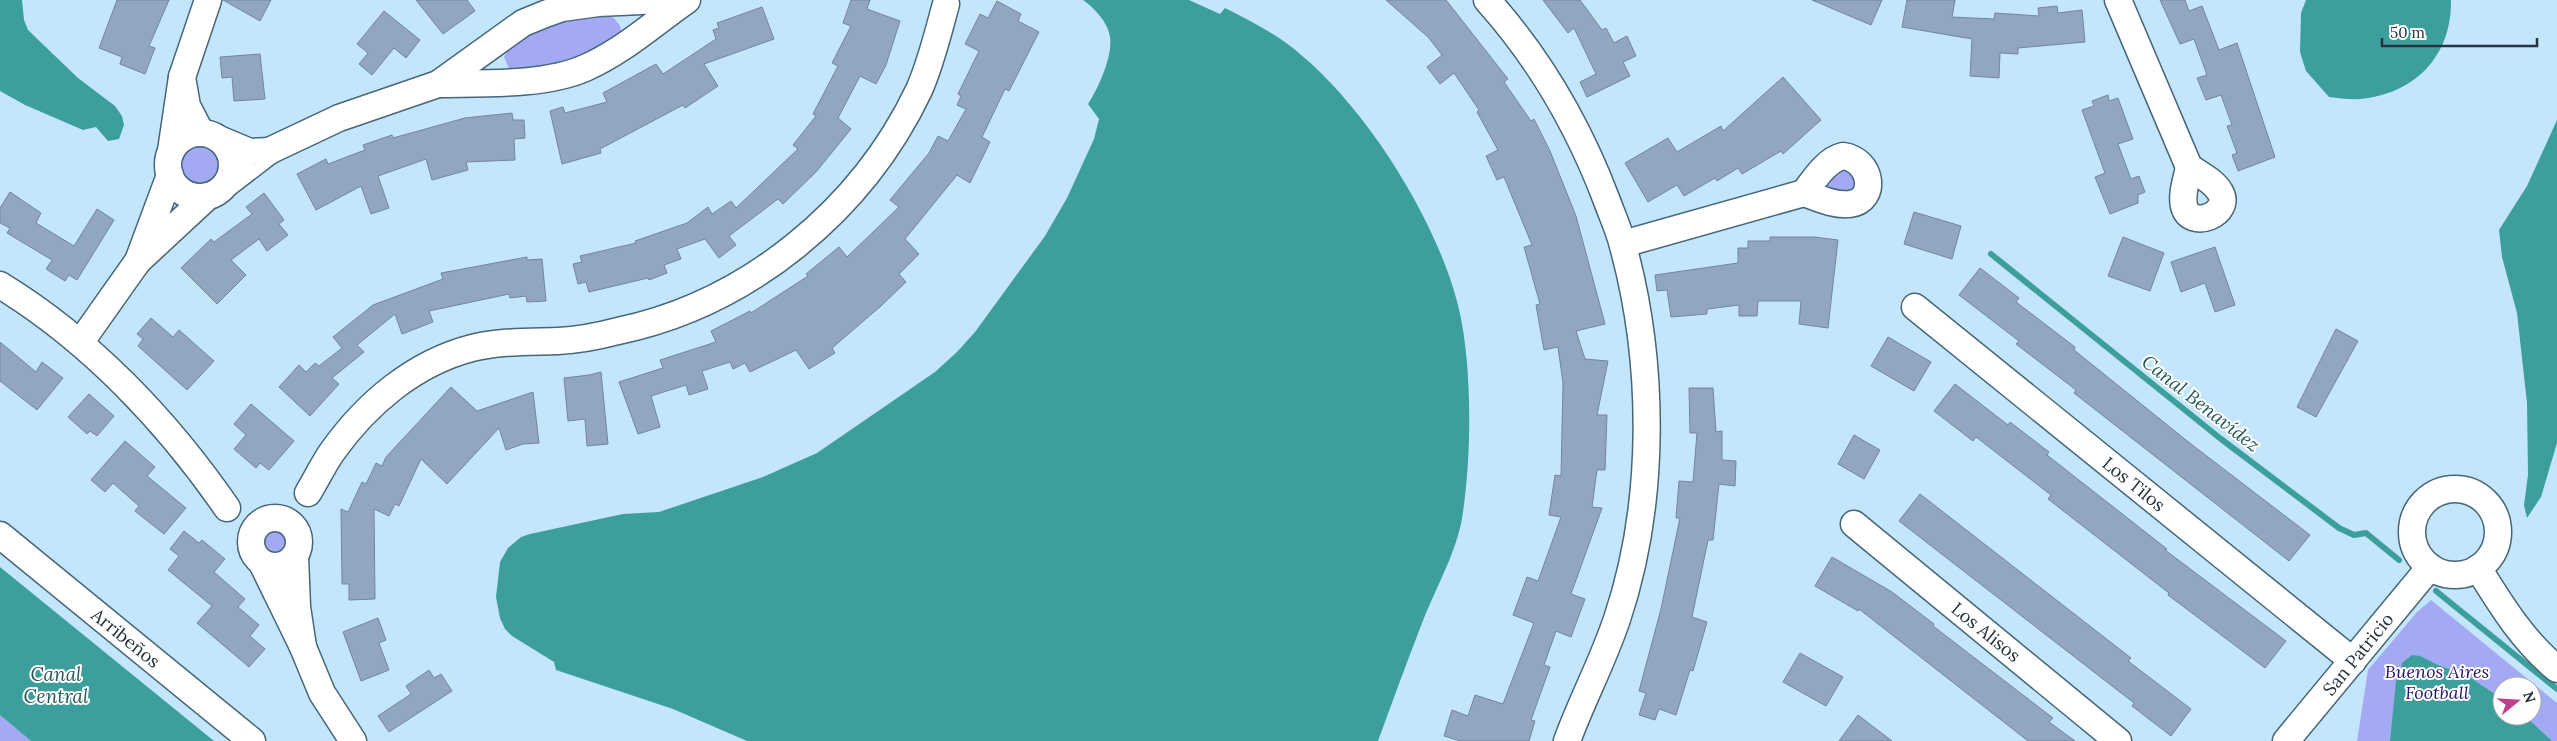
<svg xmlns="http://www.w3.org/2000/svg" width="2557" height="741" viewBox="0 0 2557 741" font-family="Lora,serif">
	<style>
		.green { fill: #a4a9f4; fill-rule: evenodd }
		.water { fill: #3d9f9c }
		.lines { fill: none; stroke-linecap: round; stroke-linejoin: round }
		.stream { stroke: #3d9f9c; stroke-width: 6 }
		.building { fill: #92a6c3; stroke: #7285a1 }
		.minor-casing { stroke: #466679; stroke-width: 29 }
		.minor { stroke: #fff; stroke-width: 26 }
		.labels { text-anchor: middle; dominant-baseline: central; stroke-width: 4; stroke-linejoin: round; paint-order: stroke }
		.street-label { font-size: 18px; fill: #25333c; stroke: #fff }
		.park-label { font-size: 18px; font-style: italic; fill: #24136d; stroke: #fff }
		.water-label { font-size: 19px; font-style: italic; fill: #255b59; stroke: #fff }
	</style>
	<rect width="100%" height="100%" fill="#c3e6fd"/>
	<g class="green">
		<path d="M603,15L614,18L620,26L622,35L589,61L510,71L504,57C520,24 570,20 603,15Z"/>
		<circle cx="198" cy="166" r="24"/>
		<polygon points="1838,167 1858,174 1855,197 1826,188 1825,183"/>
		<circle cx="274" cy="542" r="18"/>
		<path d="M2431,600L2557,703V741H2357L2368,670L2417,612ZM2502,686H2532V716H2502Z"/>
		<polygon points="0,715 31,741 0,741"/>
	</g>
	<g class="water">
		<polygon points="0,0 22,0 24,20 28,30 78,78 115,106 122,116 124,125 119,139 108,141 96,127 83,130 25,105 0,91"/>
		<path d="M1083,0H1189L1220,14L1225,8C1251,21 1278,35 1300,54C1367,109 1437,221 1458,305C1473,365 1472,463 1461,524C1454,556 1436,588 1424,618C1408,659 1393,700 1378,741H747L673,709L556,670L554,662L512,636L505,629L500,618L496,597L500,562L508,548L521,537L530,534L623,514L659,512L763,477L817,453L935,372L957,352L975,332L1045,236L1067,198L1094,139L1099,119L1088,104C1098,89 1113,56 1110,37C1108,22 1094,8 1083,0Z"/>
		<path d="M2306,0H2451C2452,56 2415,94 2360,99C2350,100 2339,98 2329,97L2306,71L2300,52L2301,13Z"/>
		<polygon points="2557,120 2557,443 2541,497 2527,518 2524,505 2528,475 2527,403 2517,313 2502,257 2499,230 2527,186"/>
		<polygon points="0,567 214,741 31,741 0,715"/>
		<polygon points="2412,655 2420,656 2438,665 2468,676 2502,699 2502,716 2525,716 2552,741 2390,741 2396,681 2400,675 2402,663"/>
	</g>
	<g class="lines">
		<g class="stream">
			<polyline points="1991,254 2221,439 2339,528 2354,535 2366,533 2399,560"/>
			<polyline points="2436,591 2557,689"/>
		</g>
	</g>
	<g class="building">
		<polygon points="117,0 169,0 149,46 155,48 145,74 120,64 122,57 99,48"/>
		<polygon points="223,0 271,0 260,21"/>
		<polygon points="416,0 467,0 475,11 443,34"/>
		<polygon points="851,0 870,0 867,9 900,21 886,65 876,84 860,76 838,118 851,129 816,172 783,204 778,199 729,236 736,245 719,258 705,239 677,249 681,259 664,265 667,273 649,280 648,278 589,292 586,282 578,284 573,264 582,262 580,256 636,243 635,241 687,223 708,207 712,214 731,201 736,208 798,149 793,145 816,116 813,114 838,66 832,63 851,26 843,23"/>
		<polygon points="1386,0 1446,0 1508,79 1504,82 1531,121 1534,119 1550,151 1576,216 1605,324 1576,331 1585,359 1608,361 1597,415 1607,415 1605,470 1597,470 1592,507 1602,508 1571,594 1585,599 1571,637 1556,631 1544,665 1550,667 1531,720 1535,721 1529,741 1460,741 1444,736 1452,710 1468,716 1475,695 1503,704 1534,623 1513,615 1527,577 1538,581 1561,517 1549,515 1555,475 1561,476 1563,383 1558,347 1544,350 1536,305 1540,304 1524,247 1532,245 1504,177 1497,180 1486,156 1498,150 1477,112 1479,110 1454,73 1440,84 1427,67 1442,55 1428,37"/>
		<polygon points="1543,0 1580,0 1602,30 1606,28 1614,43 1627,36 1636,56 1623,62 1630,76 1587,97 1580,82 1596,74 1574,28 1568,33"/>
		<polygon points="1812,0 1882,0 1871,25"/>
		<polygon points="1907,0 1955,0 1952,17 1994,19 1995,13 2039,16 2038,8 2057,6 2058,13 2082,10 2085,42 2018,48 2018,54 2000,53 1999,78 1970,76 1972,39 1902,27"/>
		<polygon points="2160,0 2185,0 2189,11 2202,6 2219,50 2237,43 2275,157 2238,171 2232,155 2237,153 2227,126 2232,125 2221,95 2206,100 2197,78 2207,75 2194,39 2180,44"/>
		<polygon points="997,1 1021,14 1018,21 1039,32 1009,91 1005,89 982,137 990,142 970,183 957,175 905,239 919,254 899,274 906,282 881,306 832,348 835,353 809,369 796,350 750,372 745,363 733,369 730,362 702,371 708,389 689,395 686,385 651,396 660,427 638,434 619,382 663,368 660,360 716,342 711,331 750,311 751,313 808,276 806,274 839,247 847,257 899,207 890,200 929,153 938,136 948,141 966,109 957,105 961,96 958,94 979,51 965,44 980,14 988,18"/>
		<polygon points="762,7 774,39 704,64 718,86 685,108 683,105 600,149 601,153 562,164 550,111 563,107 565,113 607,102 603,93 656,64 663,74 716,39 713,30 719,28 717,23"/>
		<polygon points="384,11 420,40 406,58 394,48 372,75 359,64 368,53 357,44"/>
		<polygon points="260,54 265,99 234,101 232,77 222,78 220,57"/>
		<polygon points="1783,77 1821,120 1783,154 1781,151 1742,174 1738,168 1717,181 1715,178 1684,196 1677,185 1648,202 1625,163 1668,138 1677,152 1721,126 1723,131"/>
		<polygon points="2108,95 2109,101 2118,98 2133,139 2118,144 2131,179 2139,176 2145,192 2138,195 2138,203 2110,214 2095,177 2105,173 2082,110 2094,106 2092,101"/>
		<polygon points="512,113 513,120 524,120 525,138 514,139 515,160 466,162 468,170 432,180 426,159 378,176 389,208 371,214 361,186 316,210 297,174 326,159 328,164 365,150 363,145 392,135 393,138 465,118"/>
		<polygon points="10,192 41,213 36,223 74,246 97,209 114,220 77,280 69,275 65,281 46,269 52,260 7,233 10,228 0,223 0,208"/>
		<polygon points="264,193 284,220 279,224 288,235 267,251 259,239 231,260 246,275 217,304 181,268 211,239 214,242 252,214 246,207"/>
		<polygon points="1914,212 1961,226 1952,259 1904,244"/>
		<polygon points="1770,237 1814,237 1838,240 1828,328 1799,324 1801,301 1758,301 1757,316 1739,316 1739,305 1707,309 1707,314 1671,317 1667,290 1657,291 1655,275 1738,263 1738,248 1748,248 1748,241 1770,241"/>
		<polygon points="2123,237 2164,253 2150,291 2108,276"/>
		<polygon points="2215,247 2235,305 2215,312 2205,283 2181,292 2171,262"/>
		<polygon points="527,257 527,260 542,259 546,301 527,302 526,296 510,298 509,294 429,311 433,322 402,334 395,314 357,345 364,352 332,378 339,384 310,416 279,387 299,365 306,372 315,363 319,366 342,348 333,337 373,305 443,279 441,273"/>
		<polygon points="1980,268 2019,298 2016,302 2075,347 2074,350 2191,444 2310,535 2289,561 2074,393 2076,390 2016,344 2019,341 1959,295"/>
		<polygon points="151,318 173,337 179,330 214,361 187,390 138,346 143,339 137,334"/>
		<polygon points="2336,329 2358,341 2316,417 2297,407"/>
		<polygon points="1888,337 1931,362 1914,391 1871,366"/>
		<polygon points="0,342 36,372 42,362 63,378 37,410 0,381"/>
		<polygon points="601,372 608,444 587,446 585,419 568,421 564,378 589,375"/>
		<polygon points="1955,384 2008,425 2010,422 2049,452 2047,455 2167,549 2165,550 2286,641 2265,668 2168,595 2169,593 2048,499 2051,495 1976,437 1973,441 1934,411"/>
		<polygon points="451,387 477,411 533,392 539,443 523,444 506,450 499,428 447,484 421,459 399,506 395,504 389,516 374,509 375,599 349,600 349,584 342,584 341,509 348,512 362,482 366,484 376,463 382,466 386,457"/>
		<polygon points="1689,388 1713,388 1716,432 1722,431 1722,460 1736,461 1735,486 1719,484 1713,540 1708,540 1692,617 1707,622 1693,671 1690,670 1676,715 1659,709 1655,720 1639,715 1646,693 1639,691 1661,609 1680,518 1676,518 1679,481 1693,482 1697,433 1690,433"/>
		<polygon points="89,394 114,416 97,436 90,431 87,434 68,417"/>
		<polygon points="251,404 294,441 269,470 260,463 256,468 234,449 246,435 234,424"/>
		<polygon points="1854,435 1880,450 1864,479 1838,464"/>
		<polygon points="125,441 155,467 147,476 186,508 164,534 135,511 139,506 113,483 105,492 91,480"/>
		<polygon points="1920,494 2131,658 2128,661 2191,709 2171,736 2132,706 2134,703 1899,521"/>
		<polygon points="184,531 199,543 202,540 225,559 214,572 245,599 238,607 259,625 250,636 265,649 249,667 197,623 212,606 168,570 179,556 170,549"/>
		<polygon points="1832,557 1892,592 1934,624 1933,626 2053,718 2049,722 2075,741 2028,741 1859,609 1858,611 1815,586"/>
		<polygon points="378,618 386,640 379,643 389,670 361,681 343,632"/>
		<polygon points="1800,653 1843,677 1826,706 1783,682"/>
		<polygon points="429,670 434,678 441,674 452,691 389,732 378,716 411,694 406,686"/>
		<polygon points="1858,715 1892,741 1839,741"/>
	</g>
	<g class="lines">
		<g class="minor-casing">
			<g id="minor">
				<path d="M1487,0C1540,59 1579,127 1607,201C1612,215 1619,230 1623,246C1655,363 1656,503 1617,619C1603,661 1582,700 1567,741"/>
				<polyline points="2118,0 2189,167"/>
				<polyline points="182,77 208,0"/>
				<path d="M438,84C483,83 544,86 585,68C622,52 654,23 687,0"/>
				<circle cx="200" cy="165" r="32"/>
				<polyline points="219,139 250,152 269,151 226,184"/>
				<polyline points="171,151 182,77 187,106 201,133"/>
				<polyline points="269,151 339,118 438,84 523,23 545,14 562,8 598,3 663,0"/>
				<path d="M1843,156C1872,160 1878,200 1850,204C1835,206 1818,198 1804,193C1814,180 1826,160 1843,156Z"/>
				<path d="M2189,167C2199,174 2214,181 2220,192C2233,214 2190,231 2184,206C2181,194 2187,178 2189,167Z"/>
				<polyline points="170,175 138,261 208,196"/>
				<polyline points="1623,244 1804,193"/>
				<path d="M0,285C90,340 167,421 227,508"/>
				<polyline points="1915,307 2353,661"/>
				<polyline points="80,343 138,261"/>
				<circle cx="2455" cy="532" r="43"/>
				<path d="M308,493C316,480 323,465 332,452C366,404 414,363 472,348C500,341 530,342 558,341C578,340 599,336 618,331C748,304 862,210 919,90C931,63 938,33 946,4"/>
				<circle cx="275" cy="542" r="24"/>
				<polyline points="1854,524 2118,741"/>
				<polyline points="0,535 252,741"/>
				<polyline points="262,563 303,647 297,607 295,556"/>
				<path d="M2478,568C2501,605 2523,641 2557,669"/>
				<polyline points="303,647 322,693 353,741"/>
				<polyline points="2286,741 2430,567"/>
			</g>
		</g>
		<use href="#minor" class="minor"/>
	</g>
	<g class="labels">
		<g class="street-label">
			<text transform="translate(2134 484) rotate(39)">Los Tilos</text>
			<text transform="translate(1986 632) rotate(39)">Los Alisos</text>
			<text transform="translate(126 638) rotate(39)">Arribeños</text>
			<text transform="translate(2358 654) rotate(-51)">San Patricio</text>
		</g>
		<g class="park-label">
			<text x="2437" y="671">Buenos Aires<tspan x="2437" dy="21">Football</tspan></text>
		</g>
		<g class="water-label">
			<text transform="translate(2201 403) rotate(38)">Canal Benavídez</text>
			<text x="56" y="674">Canal<tspan x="56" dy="22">Central</tspan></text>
		</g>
	</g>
	<g transform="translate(2517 701) rotate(72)"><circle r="24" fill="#ffffff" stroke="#a8adb1"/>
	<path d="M0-4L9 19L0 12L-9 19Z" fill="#be3f8b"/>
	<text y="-8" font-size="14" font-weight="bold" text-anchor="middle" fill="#25333c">N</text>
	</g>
	<path d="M2382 38v8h155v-8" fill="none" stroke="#25333c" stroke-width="2.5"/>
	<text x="2390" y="38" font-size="15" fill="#25333c" stroke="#ffffff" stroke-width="4" paint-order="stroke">50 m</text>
</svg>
